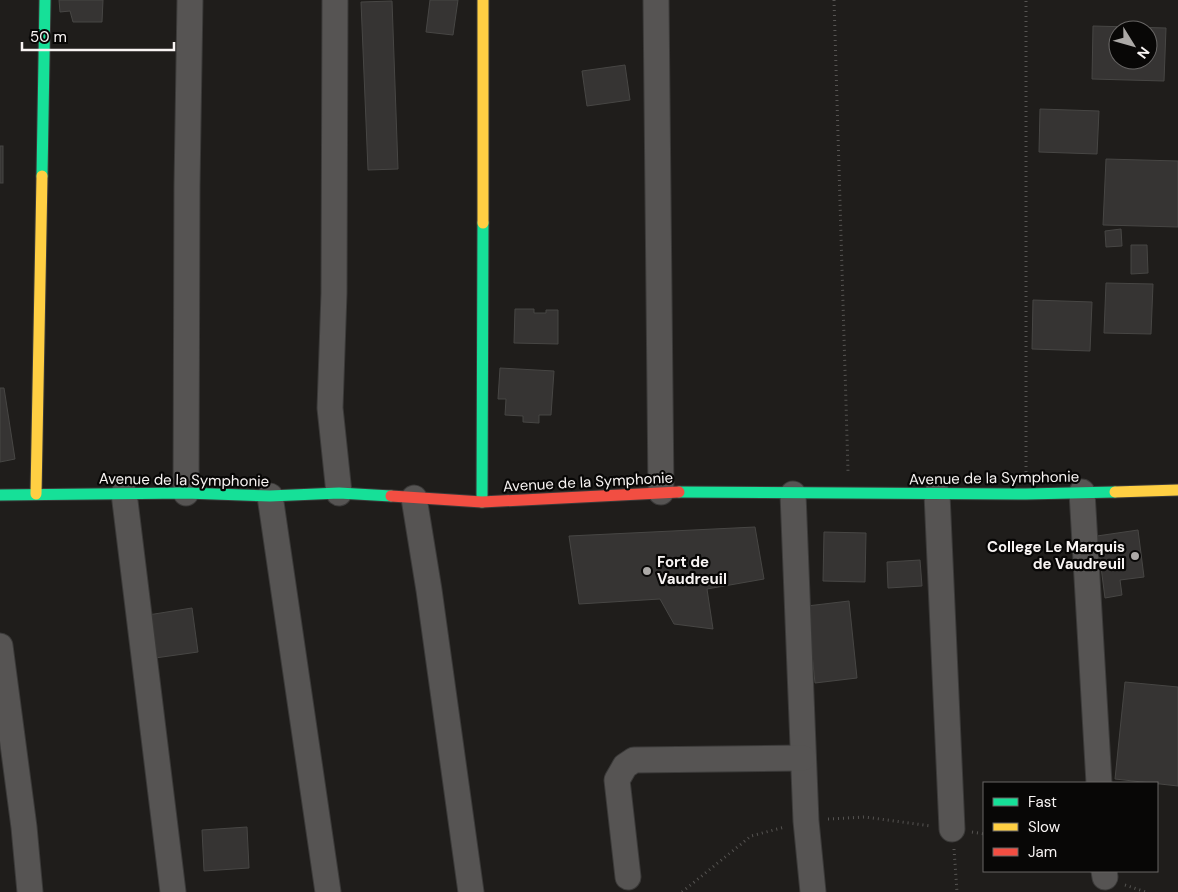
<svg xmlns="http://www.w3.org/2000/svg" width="1178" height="892" viewBox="0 0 1178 892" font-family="'DM Sans',sans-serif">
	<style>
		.building { fill: #363433; stroke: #474644; fill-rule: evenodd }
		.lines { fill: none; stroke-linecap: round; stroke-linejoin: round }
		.street-casing { stroke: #3b3a39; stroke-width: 27 }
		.fast-casing { stroke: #3b3a39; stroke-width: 13 }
		.slow-casing { stroke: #3b3a39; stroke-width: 13 }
		.jam-casing { stroke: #3b3a39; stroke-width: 13 }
		.path { stroke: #565452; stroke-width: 3; stroke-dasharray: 1 4; stroke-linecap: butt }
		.street { stroke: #565453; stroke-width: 25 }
		.fast { stroke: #16e098; stroke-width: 11 }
		.slow { stroke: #ffcf43; stroke-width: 11 }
		.jam { stroke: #f24e42; stroke-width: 11 }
		.poi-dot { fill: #aca9a7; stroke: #080706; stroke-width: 2 }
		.labels { text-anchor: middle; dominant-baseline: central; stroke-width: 4.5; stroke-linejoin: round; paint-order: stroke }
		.street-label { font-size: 15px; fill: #f8f4f3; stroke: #080706 }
		.poi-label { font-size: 15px; font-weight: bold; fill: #f8f4f3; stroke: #080706; text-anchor: end }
	</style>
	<rect width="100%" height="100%" fill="#1f1d1b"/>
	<g class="building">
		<polygon points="59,0 103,0 102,22 73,22 70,11 60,12"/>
		<polygon points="430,0 458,0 453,35 426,32"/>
		<polygon points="392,1 398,169 368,170 361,2"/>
		<path d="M1093,26L1166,28L1164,81L1092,79ZM1118,30H1148V60H1118Z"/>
		<polygon points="625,65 630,100 587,106 582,71"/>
		<polygon points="1040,109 1099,111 1097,154 1039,152"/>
		<rect x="0" y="146" width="3" height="37"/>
		<polygon points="1106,159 1178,161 1178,227 1103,225"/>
		<polygon points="1121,229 1122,246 1106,247 1105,231"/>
		<polygon points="1131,245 1147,245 1148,273 1131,274"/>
		<polygon points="1106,283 1153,284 1151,334 1104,333"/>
		<polygon points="1033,300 1092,302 1090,351 1032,349"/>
		<polygon points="515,309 534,309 534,313 546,313 546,310 558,310 558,344 514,343"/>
		<polygon points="500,368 554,371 551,415 539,415 539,423 523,422 523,416 505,415 506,399 498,399"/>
		<polygon points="0,388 4,388 15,459 0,462"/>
		<polygon points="755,527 764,579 707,589 713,629 674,624 660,599 579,604 569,536"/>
		<polygon points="1138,530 1144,577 1120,580 1122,595 1105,598 1097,536"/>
		<polygon points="824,532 866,533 865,582 823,581"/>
		<polygon points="920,560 922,586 888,588 887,562"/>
		<polygon points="849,601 857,678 815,683 807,606"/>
		<polygon points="192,608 198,652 155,658 148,615"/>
		<polygon points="1125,682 1178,687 1178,786 1115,779"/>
		<polygon points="247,827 249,868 204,871 202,830"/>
	</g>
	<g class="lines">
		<g class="street-casing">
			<g id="street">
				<polyline points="335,0 334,293 330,408 339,493"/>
				<polyline points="656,0 661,492"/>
				<polyline points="1082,492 1099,783"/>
				<polyline points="124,493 173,892"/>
				<polyline points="186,493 187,186 190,0"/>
				<polyline points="793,494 806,821 813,892"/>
				<polyline points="937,494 952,829"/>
				<polyline points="270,496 328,892"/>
				<polyline points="414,498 429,590 471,892"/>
				<polyline points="0,646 24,827 30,892"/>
				<polyline points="1104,871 1105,877"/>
				<polyline points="628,877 617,780 625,766 634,760 803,758"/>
			</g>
		</g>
		<g class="fast-casing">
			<g id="fast">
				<polyline points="42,176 45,0"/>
				<polyline points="679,492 1026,494 1115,492"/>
				<polyline points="0,495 186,493 270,496 339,493 391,496"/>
				<polyline points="482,502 483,223"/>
			</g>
		</g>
		<g class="slow-casing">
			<g id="slow">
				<polyline points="483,223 483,0"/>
				<polyline points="1115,492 1178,490"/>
				<polyline points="36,494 42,176"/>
			</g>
		</g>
		<g class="jam-casing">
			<polyline id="jam" points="391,496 482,502 679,492"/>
		</g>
		<g class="path">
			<polyline points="834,0 848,471"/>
			<polyline points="1026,472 1026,0"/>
			<polyline points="828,819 865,817 931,826"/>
			<polyline points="972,832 984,834"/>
			<polyline points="954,849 957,892"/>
			<polyline points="1125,885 1146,892"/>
			<polyline points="682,892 751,836 785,827"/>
		</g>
		<use href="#street" class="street"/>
		<use href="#fast" class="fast"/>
		<use href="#slow" class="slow"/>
		<use href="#jam" class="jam"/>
	</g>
	<g class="poi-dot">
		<circle cx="1135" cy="556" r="5"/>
		<circle cx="647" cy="571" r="5"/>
	</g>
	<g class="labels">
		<g class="street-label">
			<text transform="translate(994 478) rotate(-1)">Avenue de la Symphonie</text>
			<text transform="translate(184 480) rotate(1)">Avenue de la Symphonie</text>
			<text transform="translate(588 482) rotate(-3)">Avenue de la Symphonie</text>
		</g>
		<g class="poi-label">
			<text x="1125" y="547">College Le Marquis<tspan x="1125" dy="17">de Vaudreuil</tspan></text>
			<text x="657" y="562" text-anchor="start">Fort de<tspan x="657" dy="17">Vaudreuil</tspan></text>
		</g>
	</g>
	<rect x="983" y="782" width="175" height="90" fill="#080706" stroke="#686665"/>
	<rect x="993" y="798" width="25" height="8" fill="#16e098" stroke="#686665"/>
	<text x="1028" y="807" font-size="15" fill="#f8f4f3">Fast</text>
	<rect x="993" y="823" width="25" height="8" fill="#ffcf43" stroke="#686665"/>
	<text x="1028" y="832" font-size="15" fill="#f8f4f3">Slow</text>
	<rect x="993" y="848" width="25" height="8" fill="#f24e42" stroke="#686665"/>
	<text x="1028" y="857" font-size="15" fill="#f8f4f3">Jam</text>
	<g transform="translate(1133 45) rotate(127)"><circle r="24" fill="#080706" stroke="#686665"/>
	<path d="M0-4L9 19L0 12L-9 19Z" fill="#aca9a7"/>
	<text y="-8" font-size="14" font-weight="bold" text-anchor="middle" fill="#f8f4f3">N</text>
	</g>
	<path d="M22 42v8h152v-8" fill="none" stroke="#f8f4f3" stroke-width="2.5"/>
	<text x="30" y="42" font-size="15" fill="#f8f4f3" stroke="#080706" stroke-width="4" paint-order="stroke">50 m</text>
</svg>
